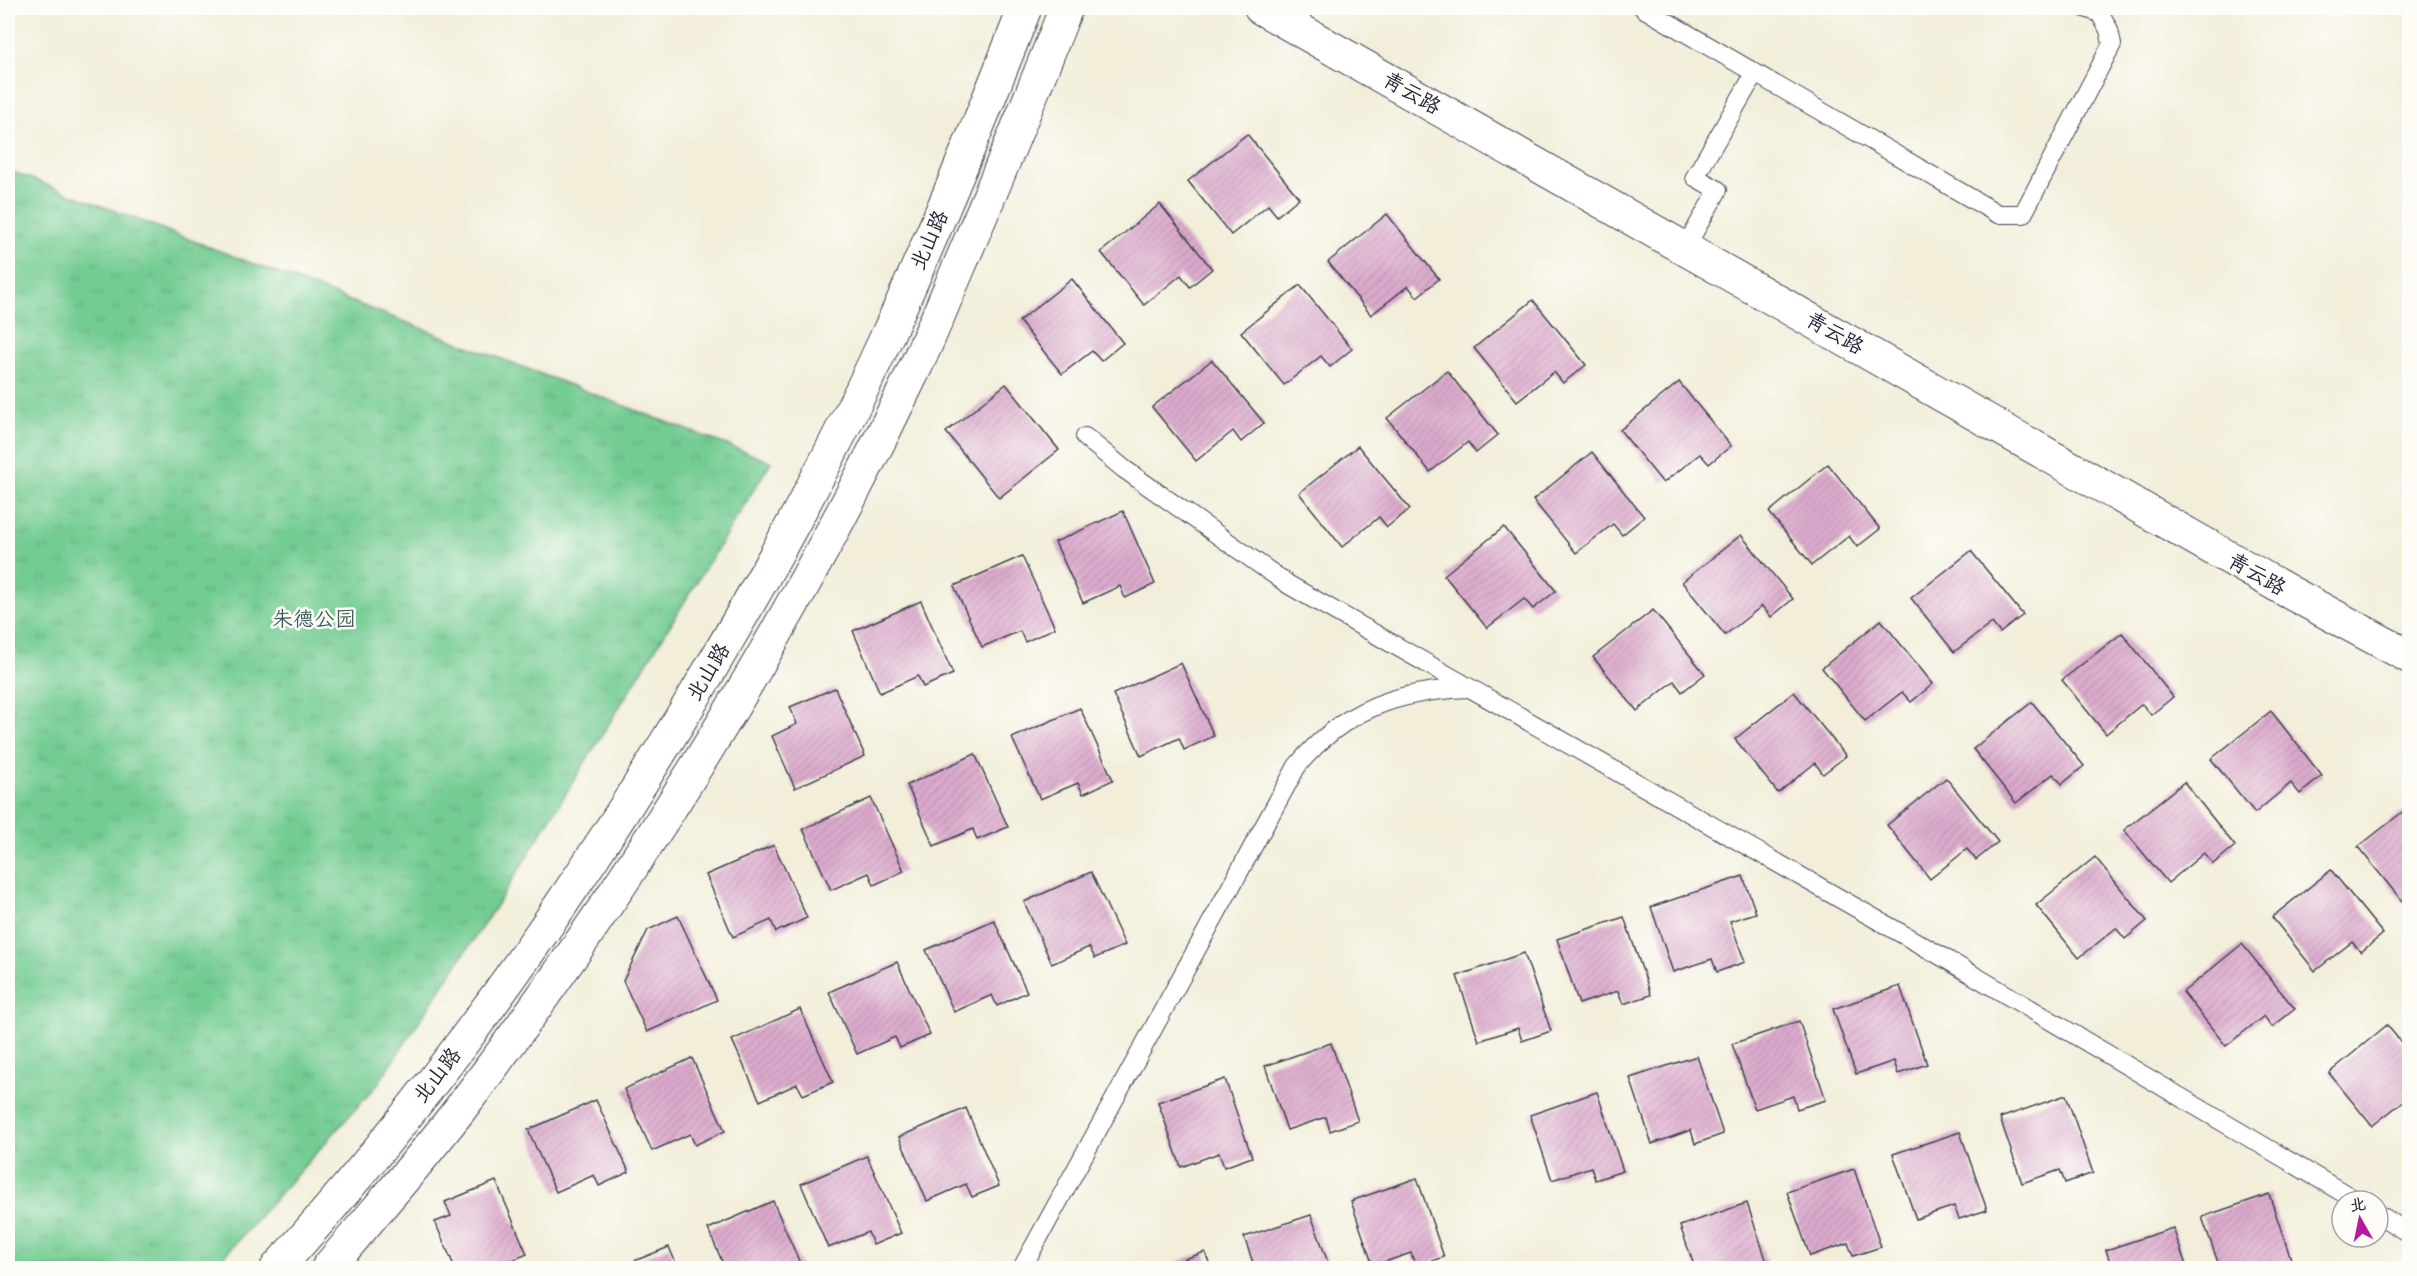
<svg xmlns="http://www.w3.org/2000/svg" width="2417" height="1276" viewBox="0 0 2417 1276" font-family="Sriracha,'LXGW WenKai TC',sans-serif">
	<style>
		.park { fill: url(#park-tufts); stroke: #4a7766; stroke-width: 1.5 }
		.building { fill: url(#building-hatch) }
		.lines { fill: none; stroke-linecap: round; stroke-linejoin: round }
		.service-casing { stroke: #414153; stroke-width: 20 }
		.tertiary-casing { stroke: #414153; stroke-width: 35 }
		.service { stroke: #fff; stroke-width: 18 }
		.tertiary { stroke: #fff; stroke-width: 33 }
		.labels { text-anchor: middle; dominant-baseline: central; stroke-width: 5; stroke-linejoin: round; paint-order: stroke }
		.street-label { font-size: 21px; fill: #22223b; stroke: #fdfcf7 }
		.park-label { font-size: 21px; fill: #3e5e59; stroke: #fdfcf7 }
	</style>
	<defs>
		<pattern id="park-tufts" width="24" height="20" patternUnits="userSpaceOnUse" patternTransform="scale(1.5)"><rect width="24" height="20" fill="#73cc92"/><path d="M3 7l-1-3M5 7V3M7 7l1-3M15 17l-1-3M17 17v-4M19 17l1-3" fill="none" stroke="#63af7f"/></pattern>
		<pattern id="building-hatch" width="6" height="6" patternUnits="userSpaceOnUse" patternTransform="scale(1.5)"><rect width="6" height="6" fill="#dbaacc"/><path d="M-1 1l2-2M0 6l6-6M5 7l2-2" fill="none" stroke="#bc92b0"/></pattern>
	</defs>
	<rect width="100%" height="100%" fill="#fdfcf7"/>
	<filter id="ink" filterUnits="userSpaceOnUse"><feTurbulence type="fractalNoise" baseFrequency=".0167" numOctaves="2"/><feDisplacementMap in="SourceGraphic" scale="12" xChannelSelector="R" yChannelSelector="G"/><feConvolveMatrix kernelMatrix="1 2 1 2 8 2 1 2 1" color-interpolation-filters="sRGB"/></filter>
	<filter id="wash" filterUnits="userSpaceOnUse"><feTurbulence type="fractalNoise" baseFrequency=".008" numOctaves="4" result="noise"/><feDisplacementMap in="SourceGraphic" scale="24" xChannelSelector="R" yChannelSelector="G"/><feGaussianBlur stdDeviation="1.35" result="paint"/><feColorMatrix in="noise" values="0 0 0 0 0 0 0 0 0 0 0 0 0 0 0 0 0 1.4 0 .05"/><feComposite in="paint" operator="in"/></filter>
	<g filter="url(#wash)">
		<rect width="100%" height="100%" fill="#f2eeda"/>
		<polygon class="park" points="8,170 771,462 503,895 377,1085 213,1268 8,1268"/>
		<g id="blocks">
			<g class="building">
				<polygon points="1247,134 1299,198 1277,216 1268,205 1231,235 1188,181"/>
				<polygon points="1160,204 1212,269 1190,287 1181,275 1144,305 1101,252"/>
				<polygon points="1387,214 1439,279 1417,297 1408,286 1371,315 1328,262"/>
				<polygon points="1072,279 1123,343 1101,361 1092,351 1062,374 1019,321"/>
				<polygon points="1300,285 1352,349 1330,367 1321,356 1284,385 1241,332"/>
				<polygon points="1533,300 1586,365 1563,383 1554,372 1517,401 1474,348"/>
				<polygon points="1212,360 1264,423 1241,442 1233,431 1196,461 1152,407"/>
				<polygon points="1447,371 1498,435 1476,453 1468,442 1430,472 1387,418"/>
				<polygon points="1679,382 1731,446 1709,464 1700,454 1663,483 1620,430"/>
				<polygon points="1006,384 1059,450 999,498 946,432"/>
				<polygon points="1358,446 1410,509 1387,527 1379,517 1342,547 1299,493"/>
				<polygon points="1592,452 1644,517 1622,535 1613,524 1576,553 1533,500"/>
				<polygon points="1828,464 1880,529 1857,547 1849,536 1812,565 1769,512"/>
				<polygon points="1123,511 1155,584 1125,598 1120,586 1083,603 1055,542"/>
				<polygon points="1504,527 1556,591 1533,609 1524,599 1487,628 1444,575"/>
				<polygon points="1741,535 1793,599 1771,617 1762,606 1725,635 1682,582"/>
				<polygon points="1971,551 2023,615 2000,633 1992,623 1954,652 1911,598"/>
				<polygon points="1022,556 1055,628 1025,642 1020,631 982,647 954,586"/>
				<polygon points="921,601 953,674 923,687 918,676 880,693 853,631"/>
				<polygon points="1653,610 1705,674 1682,692 1674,681 1637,711 1593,657"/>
				<polygon points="1881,620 1933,684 1911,702 1902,692 1865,721 1822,668"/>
				<polygon points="2122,633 2173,697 2151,715 2142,704 2106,734 2062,680"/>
				<polygon points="1181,663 1214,736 1184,750 1179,738 1141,756 1113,694"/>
				<polygon points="835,688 865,756 795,788 772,736 797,724 790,707"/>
				<polygon points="1794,692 1846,756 1823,774 1815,763 1778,793 1735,739"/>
				<polygon points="2032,702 2084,766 2062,784 2053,774 2016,803 1973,749"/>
				<polygon points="1080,708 1113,780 1083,794 1078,783 1040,799 1012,738"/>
				<polygon points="2271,711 2322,776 2300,794 2291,783 2255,813 2211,759"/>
				<polygon points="975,754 1008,827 977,840 973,829 934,846 907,785"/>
				<polygon points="1946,778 1998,842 1976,860 1967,849 1930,879 1887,825"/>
				<polygon points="2184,782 2235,846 2213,864 2204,853 2168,883 2124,830"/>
				<polygon points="871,798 904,871 874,885 869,873 831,890 803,829"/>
				<polygon points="2410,806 2410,894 2402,901 2358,847"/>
				<polygon points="774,845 807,918 776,932 771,920 733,937 706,875"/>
				<polygon points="2095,857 2147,921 2125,939 2116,928 2079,958 2036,905"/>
				<polygon points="2331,870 2383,934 2361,952 2352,942 2315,971 2272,917"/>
				<polygon points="1091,872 1125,945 1095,958 1089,947 1052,964 1024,902"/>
				<polygon points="1743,876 1756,913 1730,921 1745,962 1717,972 1712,959 1673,972 1651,907"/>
				<polygon points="678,916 717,1000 647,1032 623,981 648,930"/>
				<polygon points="1624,917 1651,995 1623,1004 1618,991 1579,1004 1557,939"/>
				<polygon points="994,920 1027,992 997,1006 992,995 954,1012 926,950"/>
				<polygon points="2242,944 2295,1009 2272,1027 2264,1016 2226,1046 2183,992"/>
				<polygon points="1524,953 1551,1031 1522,1041 1518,1028 1479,1041 1457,976"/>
				<polygon points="897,962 930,1035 900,1048 895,1037 857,1054 829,992"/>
				<polygon points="1900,986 1927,1064 1898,1074 1894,1061 1856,1074 1833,1009"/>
				<polygon points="800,1009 833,1082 803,1095 797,1084 760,1101 732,1040"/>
				<polygon points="1799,1021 1826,1100 1797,1109 1793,1096 1755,1109 1732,1044"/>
				<polygon points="2387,1025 2410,1053 2410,1096 2372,1126 2329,1073"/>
				<polygon points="1331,1043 1358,1121 1330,1131 1326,1117 1287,1130 1265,1066"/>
				<polygon points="1697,1056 1723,1134 1695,1144 1691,1130 1652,1144 1630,1078"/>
				<polygon points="692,1058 725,1131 695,1145 690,1134 652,1151 624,1089"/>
				<polygon points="1225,1079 1252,1157 1224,1167 1219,1153 1181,1167 1158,1102"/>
				<polygon points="1597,1092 1623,1171 1595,1180 1591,1167 1552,1180 1530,1115"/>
				<polygon points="2066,1095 2093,1173 2065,1183 2060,1170 2022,1183 2000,1118"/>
				<polygon points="596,1100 629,1172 599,1186 594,1175 556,1192 528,1130"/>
				<polygon points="966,1108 999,1186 972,1197 966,1184 927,1201 899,1137"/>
				<polygon points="1960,1132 1987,1210 1959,1219 1954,1206 1916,1219 1893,1154"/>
				<polygon points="867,1156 901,1233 873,1245 868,1232 828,1248 801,1184"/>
				<polygon points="1854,1169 1881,1247 1853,1256 1848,1243 1810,1256 1787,1192"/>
				<polygon points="1417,1178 1444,1257 1416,1266 1411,1253 1373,1266 1351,1201"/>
				<polygon points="496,1181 527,1254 493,1268 455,1268 435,1222 451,1216 445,1202"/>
				<polygon points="2269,1194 2294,1268 2220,1268 2202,1217"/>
				<polygon points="773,1201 802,1268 725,1268 708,1229"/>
				<polygon points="1747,1203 1769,1268 1695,1268 1680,1226"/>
				<polygon points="1311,1215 1330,1268 1255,1268 1244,1237"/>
				<polygon points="2173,1228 2187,1268 2112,1268 2106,1250"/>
				<polygon points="669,1247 678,1268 617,1268"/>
				<polygon points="1205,1252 1211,1268 1158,1268"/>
			</g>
		</g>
	</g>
	<g filter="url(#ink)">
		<use href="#blocks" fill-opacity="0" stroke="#414153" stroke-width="1.5"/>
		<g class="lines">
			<g class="service-casing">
				<g id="service">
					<polyline points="1643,8 1998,214 2023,214 2112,44 2109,30 2100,13 2085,8"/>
					<polyline points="1685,248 1718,190 1695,177 1755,73"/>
					<polyline points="1085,437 1124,469 1289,585 1939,955 2357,1201"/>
					<polyline points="2378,1214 2410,1234"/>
					<path d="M1022,1268L1297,766C1344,709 1397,691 1469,688"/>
				</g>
			</g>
			<g class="tertiary-casing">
				<g id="tertiary">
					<polyline points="1261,8 2291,593 2410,657"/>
					<path d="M277,1268C436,1093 573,898 695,695C762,583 826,468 881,349C933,237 980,122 1025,8"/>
					<path d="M328,1268C376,1210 428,1153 473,1092C643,866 793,624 915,368C931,335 944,301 959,267C996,181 1032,95 1066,8"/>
				</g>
			</g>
			<use href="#service" class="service"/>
			<use href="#tertiary" class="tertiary"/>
		</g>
	</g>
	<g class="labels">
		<g class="street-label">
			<text transform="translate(1412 93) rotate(30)">青云路</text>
			<text transform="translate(929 240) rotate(-66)">北山路</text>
			<text transform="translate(1835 333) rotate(30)">青云路</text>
			<text transform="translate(2257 574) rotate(30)">青云路</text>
			<text transform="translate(708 672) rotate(-59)">北山路</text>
			<text transform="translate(437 1075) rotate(-52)">北山路</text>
		</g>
		<g class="park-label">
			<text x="314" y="619">朱德公园</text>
		</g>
	</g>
	<rect width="2417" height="1276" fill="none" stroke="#fdfcf7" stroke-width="30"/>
	<g transform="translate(2360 1219) rotate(351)"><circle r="28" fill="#fdfcf7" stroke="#a5a5ac" stroke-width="1.5"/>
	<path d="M0-4.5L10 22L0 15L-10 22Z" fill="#b5179e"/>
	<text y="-9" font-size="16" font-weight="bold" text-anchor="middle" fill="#22223b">北</text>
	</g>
</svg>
